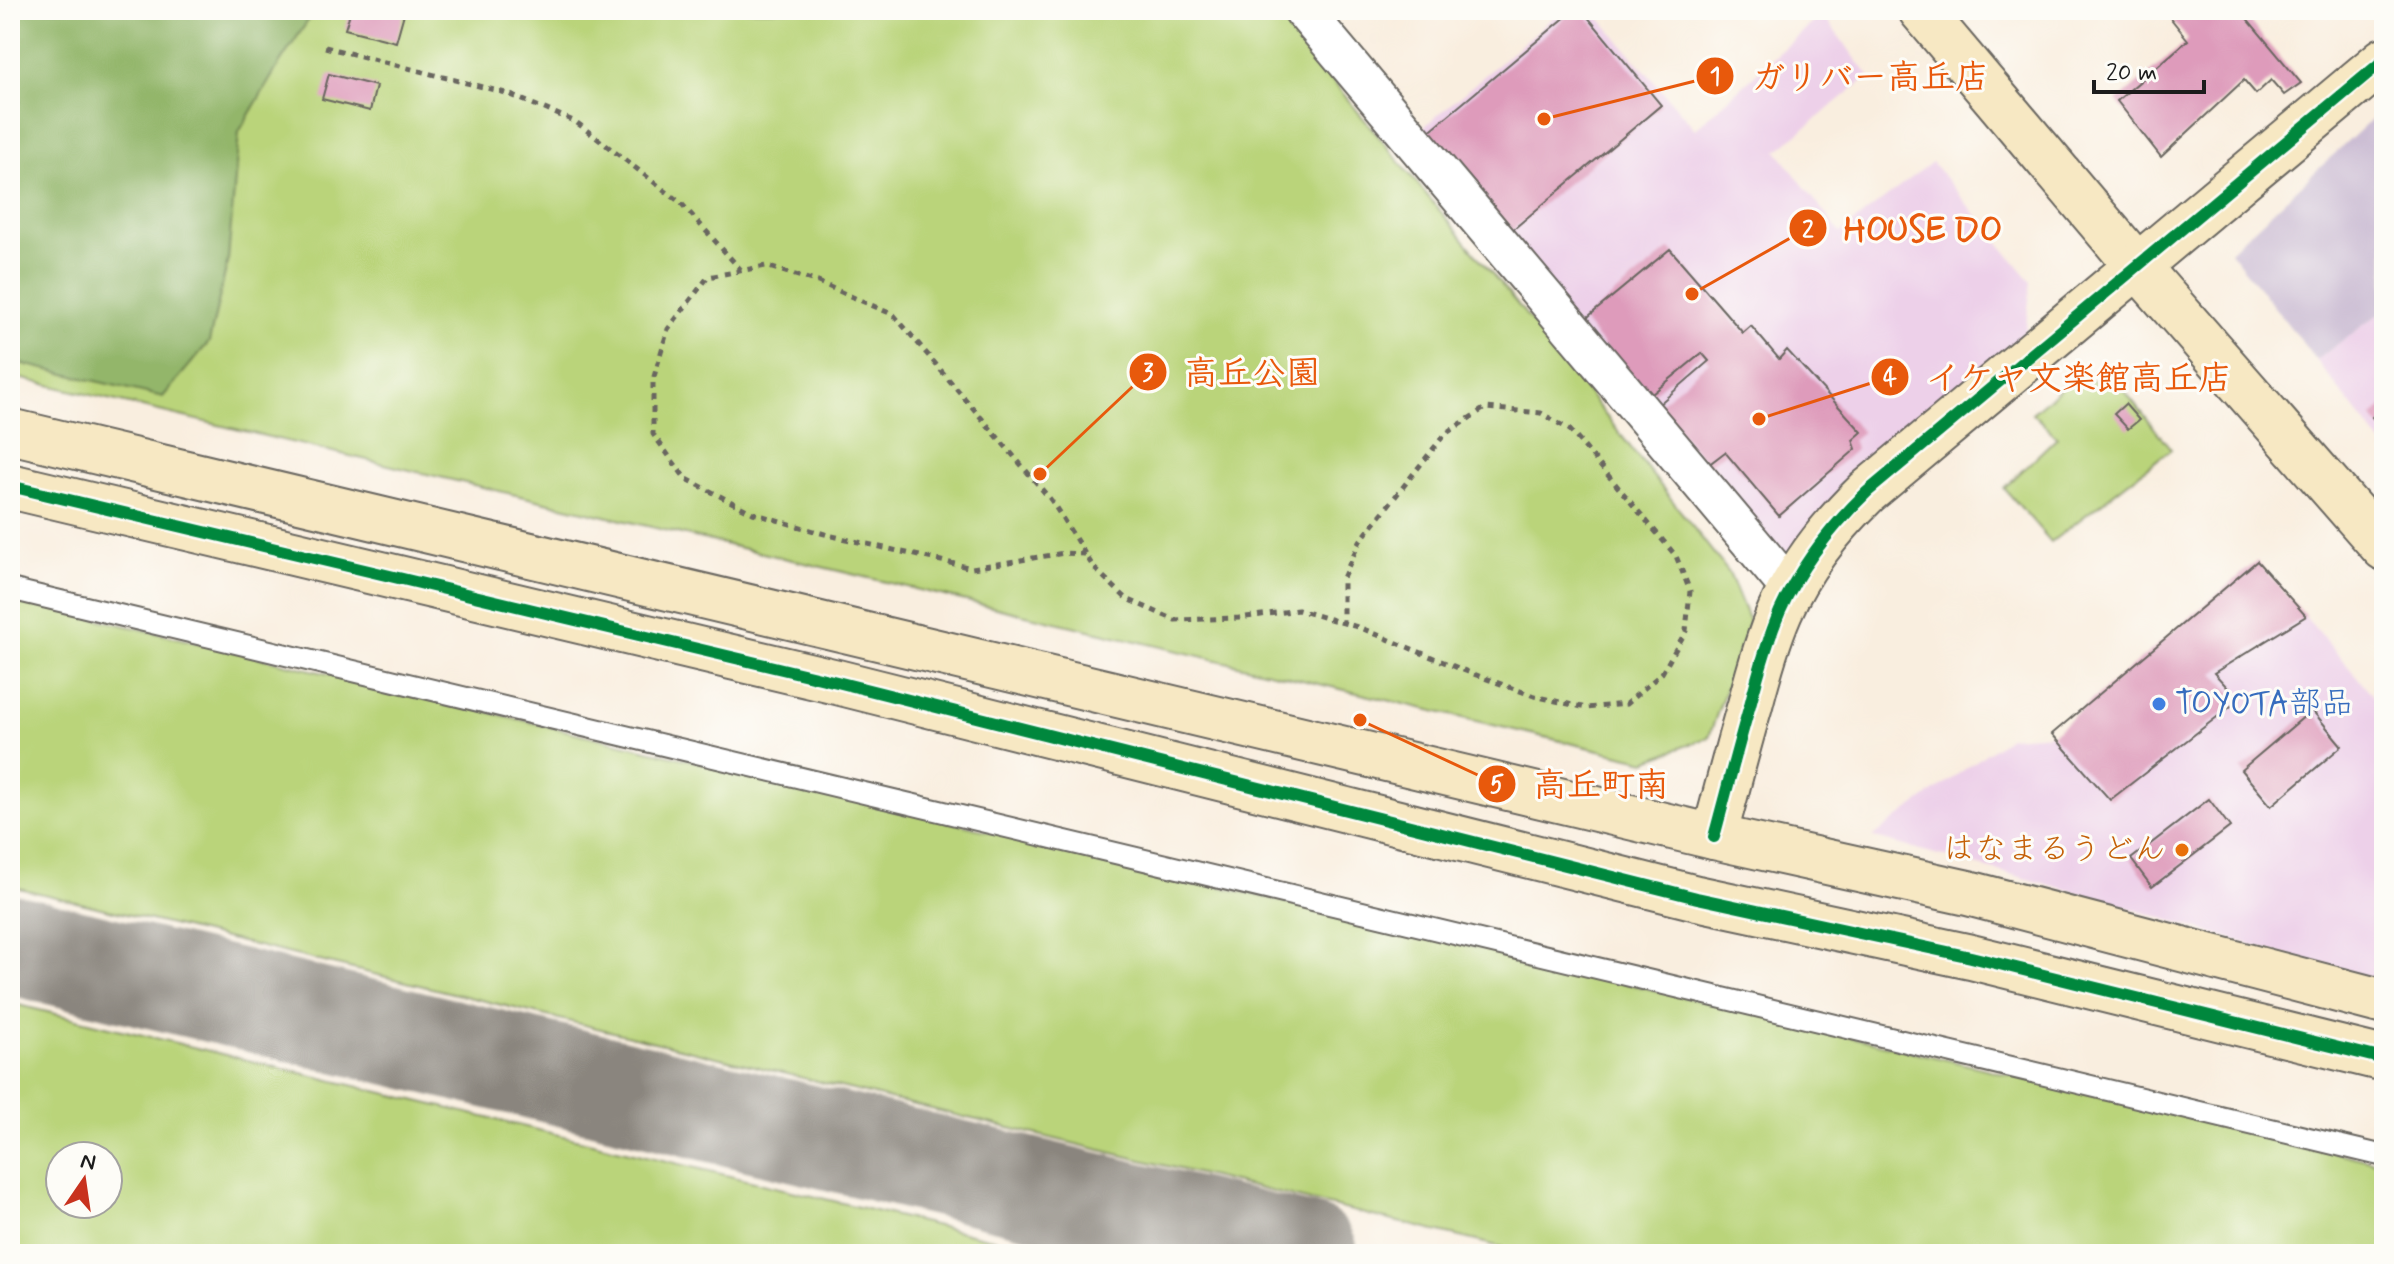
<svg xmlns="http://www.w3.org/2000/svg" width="2394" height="1264" viewBox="0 0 2394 1264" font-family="Mynerve,'Klee One',sans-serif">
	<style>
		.built { fill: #edd0e9 }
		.industrial { fill: #ccbed4 }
		.green { fill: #bad47a; stroke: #6b784b; stroke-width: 2; fill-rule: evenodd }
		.forest { fill: #93b66a; stroke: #586943; stroke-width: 2 }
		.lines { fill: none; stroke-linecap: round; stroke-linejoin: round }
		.taxiway { stroke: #8a857e; stroke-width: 100 }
		.building { fill: #de9bbb }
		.lane-casing { stroke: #696660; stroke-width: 24 }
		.street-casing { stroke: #696660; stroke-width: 42 }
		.secondary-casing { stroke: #696660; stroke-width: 48 }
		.path { stroke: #696660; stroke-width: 5; stroke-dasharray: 6 6; stroke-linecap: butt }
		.lane { stroke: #fff; stroke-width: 20 }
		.street { stroke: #fff; stroke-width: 38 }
		.secondary { stroke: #f7e8c3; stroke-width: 44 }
		.cycleway-casing { stroke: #fdfcf7; stroke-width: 17 }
		.cycleway { stroke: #00873e; stroke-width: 12 }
		.shop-dot { fill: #3f7fe0; stroke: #fdfcf7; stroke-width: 3 }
		.food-dot { fill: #e8710a; stroke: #fdfcf7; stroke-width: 3 }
		.labels { text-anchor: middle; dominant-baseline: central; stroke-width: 6; stroke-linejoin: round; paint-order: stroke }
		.shop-label { font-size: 32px; fill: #366cbe; stroke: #fdfcf7; text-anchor: start }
		.food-label { font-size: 32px; fill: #c56008; stroke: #fdfcf7; text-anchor: end }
		.leader { fill: none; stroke: #e8590c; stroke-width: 3 }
		.callout-dot { fill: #e8590c; stroke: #fdfcf7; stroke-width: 3 }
		.mark-label { font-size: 24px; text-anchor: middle; font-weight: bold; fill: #fff }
		.callout-label { font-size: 34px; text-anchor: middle; font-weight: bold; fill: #e8590c; stroke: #fdfcf7; stroke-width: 6; stroke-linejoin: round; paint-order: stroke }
	</style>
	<rect width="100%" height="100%" fill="#fdfcf7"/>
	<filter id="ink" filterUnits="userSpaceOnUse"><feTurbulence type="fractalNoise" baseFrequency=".0125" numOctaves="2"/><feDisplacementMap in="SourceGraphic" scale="16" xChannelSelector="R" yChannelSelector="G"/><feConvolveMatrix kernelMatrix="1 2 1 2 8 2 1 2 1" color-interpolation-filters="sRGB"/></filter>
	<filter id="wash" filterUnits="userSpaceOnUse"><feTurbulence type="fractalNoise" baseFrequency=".006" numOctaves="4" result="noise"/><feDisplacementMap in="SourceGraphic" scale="32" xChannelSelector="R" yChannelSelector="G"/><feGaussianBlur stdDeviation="1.8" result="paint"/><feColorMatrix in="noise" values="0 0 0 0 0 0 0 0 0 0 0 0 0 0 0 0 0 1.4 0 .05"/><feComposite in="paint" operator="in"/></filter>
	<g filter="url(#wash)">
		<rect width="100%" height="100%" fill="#f9eedf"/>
		<g class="built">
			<polygon points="1562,10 1593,10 1695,129 1822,14 1869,76 1777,151 1840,233 1932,162 2031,281 2024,345 1786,583 1418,132"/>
			<polygon points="2384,310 2384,447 2316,360"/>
			<polygon points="2257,561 2384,708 2384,985 2080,893 1872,837 2009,737 2052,734"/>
		</g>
		<polygon class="industrial" points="2384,108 2384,310 2316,360 2230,251"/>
		<g class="green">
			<polygon points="10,10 1274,10 1537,328 1729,573 1749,621 1709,737 1646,761 10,376"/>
			<polygon points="2073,378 2119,384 2171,449 2051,542 2004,488 2057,437 2032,413"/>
			<polygon points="10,598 2384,1164 2384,1254 1530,1254 10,886"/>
			<path d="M10,1003L1054,1254H10ZM108,1156V1204H60V1156Z"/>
		</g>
		<polygon class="forest" points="10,10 315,10 278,66 239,132 228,260 209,342 163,397 10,361 10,108 20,102 10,64"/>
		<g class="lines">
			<polyline class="taxiway" points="10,944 1308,1254"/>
		</g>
		<g id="blocks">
			<g class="building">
				<polygon points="351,10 405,10 396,42 345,29"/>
				<polygon points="1574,10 1582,10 1661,105 1510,232 1427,133"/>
				<polygon points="2164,10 2240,10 2301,83 2284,95 2271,80 2256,94 2244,80 2161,157 2117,101 2188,40"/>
				<polygon points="329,74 376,86 370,111 322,99"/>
				<polygon points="1670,249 1743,333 1751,326 1779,359 1787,350 1862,432 1853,440 1856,449 1779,516 1725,452 1708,465 1658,405 1709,361 1702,353 1647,398 1583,321"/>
				<polygon points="2125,404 2139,420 2128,429 2114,414"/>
				<polygon points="2384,406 2384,432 2372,417"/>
				<polygon points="2257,561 2306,616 2214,673 2239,700 2110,800 2052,734"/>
				<polygon points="2312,710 2342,746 2271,806 2241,770"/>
				<polygon points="2209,799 2230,827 2152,887 2131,859"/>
			</g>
		</g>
	</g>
	<g filter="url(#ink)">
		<use href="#blocks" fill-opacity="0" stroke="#696660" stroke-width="2"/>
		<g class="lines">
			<g class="lane-casing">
				<polyline id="lane" points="10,589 2384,1156"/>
			</g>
			<g class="street-casing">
				<polyline id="street" points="1303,10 1791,590"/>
			</g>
			<g class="secondary-casing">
				<g id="secondary">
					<polyline points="1921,10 2138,267 2384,548"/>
					<polyline points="10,431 1714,837 1968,893 2384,1002"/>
					<polyline points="10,486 837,682 1697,898 1971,957 2384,1059"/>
					<path d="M1714,837C1726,793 1737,749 1750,705C1758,674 1767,641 1780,611C1800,566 1832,526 1867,492L2384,60"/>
				</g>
			</g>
			<g class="path">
				<polyline points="325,47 506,93 576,122 681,203 741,270"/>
				<polyline points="1085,554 1064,553 972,568 828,535 753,513 685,478 653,434 653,380 668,329 708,277 766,266 818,282 894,315 1051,500 1094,568 1127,599 1175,620 1239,618 1298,610 1361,628 1468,672 1534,696 1586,708 1626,704 1662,673 1686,631 1690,591 1676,556 1570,430 1541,413 1485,408 1445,434 1360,541 1343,578 1343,623"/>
			</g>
			<use href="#lane" class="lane"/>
			<use href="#street" class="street"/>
			<use href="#secondary" class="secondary"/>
			<g class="cycleway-casing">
				<g id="cycleway">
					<polyline points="10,486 837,682 1697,898 1971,957 2384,1059"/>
					<path d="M1714,837C1726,793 1737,749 1750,705C1758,674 1767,641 1780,611C1800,566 1832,526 1867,492L2384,60"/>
				</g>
			</g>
			<use href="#cycleway" class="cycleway"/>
		</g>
	</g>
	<circle class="shop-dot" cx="2159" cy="704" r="8"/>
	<circle class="food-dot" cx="2182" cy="850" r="8"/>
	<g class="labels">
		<g class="shop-label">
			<text x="2175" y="704">TOYOTA部品</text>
		</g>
		<g class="food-label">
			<text x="2166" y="850">はなまるうどん</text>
		</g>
	</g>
	<path class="leader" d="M1544 119L1715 76M1692 294L1808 228M1040 474L1148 372M1759 419L1890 377M1360 720L1497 784"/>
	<g class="callout-dot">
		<circle cx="1544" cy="119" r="8"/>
		<circle cx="1692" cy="294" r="8"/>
		<circle cx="1040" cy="474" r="8"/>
		<circle cx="1759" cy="419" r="8"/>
		<circle cx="1360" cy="720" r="8"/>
		<circle cx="1715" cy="76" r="20"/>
		<circle cx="1808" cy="228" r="20"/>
		<circle cx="1148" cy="372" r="20"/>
		<circle cx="1890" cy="377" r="20"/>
		<circle cx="1497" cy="784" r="20"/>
	</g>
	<g class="mark-label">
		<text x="1715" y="84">1</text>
		<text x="1808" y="237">2</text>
		<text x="1148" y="380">3</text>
		<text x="1890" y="385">4</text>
		<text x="1497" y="792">5</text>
	</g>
	<g class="callout-label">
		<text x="1870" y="88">ガリバー高丘店</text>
		<text x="1923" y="240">HOUSE DO</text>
		<text x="1252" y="384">高丘公園</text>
		<text x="2079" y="389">イケヤ文楽館高丘店</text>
		<text x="1601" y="796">高丘町南</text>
	</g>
	<rect width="2394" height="1264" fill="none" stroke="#fdfcf7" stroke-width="40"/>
	<g transform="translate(84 1180) rotate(13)"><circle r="38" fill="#fdfcf7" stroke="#a3a29f" stroke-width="2"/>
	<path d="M0-6L14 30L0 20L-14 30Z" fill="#c8321e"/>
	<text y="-12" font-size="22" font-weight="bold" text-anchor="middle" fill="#1c1c1c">N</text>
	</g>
	<path d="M2094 80v12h110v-12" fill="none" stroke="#1c1c1c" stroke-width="4"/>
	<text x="2106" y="80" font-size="24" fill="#1c1c1c" stroke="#fdfcf7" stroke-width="6" paint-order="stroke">20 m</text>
</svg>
